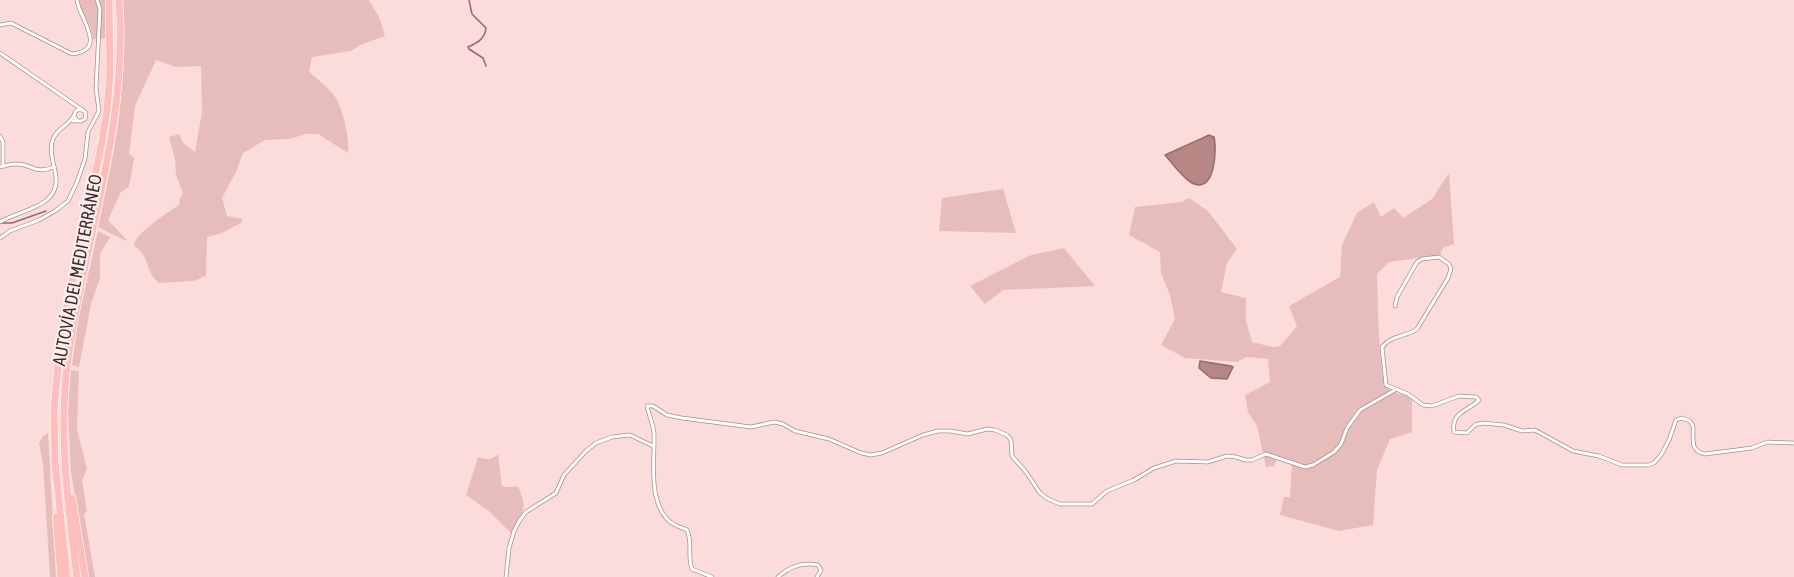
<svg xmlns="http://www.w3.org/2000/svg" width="1794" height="577" viewBox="0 0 1794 577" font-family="'Asap Condensed',sans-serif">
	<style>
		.green { fill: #e7bdbb }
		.water { fill: #b68785; stroke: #926c6b; stroke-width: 1.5 }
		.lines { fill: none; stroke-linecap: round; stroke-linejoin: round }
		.stream { stroke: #926c6b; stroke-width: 1.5 }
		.minor-casing { stroke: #ae8b8a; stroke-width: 4.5 }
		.motorway-casing { stroke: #fff; stroke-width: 8 }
		.minor { stroke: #fff; stroke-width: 3 }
		.motorway { stroke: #febebd; stroke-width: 7 }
		.labels { text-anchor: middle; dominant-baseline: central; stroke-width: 4.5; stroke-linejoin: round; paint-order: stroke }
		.street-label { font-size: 18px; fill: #3d2e2e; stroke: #feeeed }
	</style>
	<rect width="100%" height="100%" fill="#fcdcdb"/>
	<g class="green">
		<path d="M79,0H106L107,38L93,39C93,25 80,14 79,0Z"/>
		<path d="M123,0H369L380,19L385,36L360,45L351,51L312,57L309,72C317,79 333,91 337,100C343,111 350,140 348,153L318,134H305L290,139L265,140L243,153L236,172L222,198L227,216L243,219L241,223L222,233L207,237L206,276L193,281L159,283C147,272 150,268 144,256C142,252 137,248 134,245C136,232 169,212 180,204L179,200L183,193L176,175L175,160L169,137L179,134L183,143L195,152L202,112L201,66L176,67L156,60L135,106L129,154L134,158L129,187L121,192L108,220L127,240L126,241L98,227C104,199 110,172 115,144C123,97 126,48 123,0Z"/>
		<path d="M1449,173L1454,244L1443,248L1440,255L1389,262L1377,274C1378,292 1378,376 1387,387C1391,393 1405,394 1412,398V432L1390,439L1377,470L1373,525L1339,531L1280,515L1284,497H1290L1292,460L1277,459L1274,466L1266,467L1257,426L1248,412L1245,395L1270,382L1268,359L1246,357L1238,362L1185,358L1161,345L1175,319L1170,295L1161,273L1160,252L1129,235L1135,207L1181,202L1189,198L1208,211L1237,249L1227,263L1221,292L1246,298V321L1252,342L1273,347L1280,346L1297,326L1289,306L1340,277L1342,245L1357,213L1374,202L1381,217L1394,208L1403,218L1432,199Z"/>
		<polygon points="1003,189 1016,233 939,231 942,198"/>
		<polygon points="98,231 110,237 100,254 100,278 91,304 79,367 72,365 78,320"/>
		<polygon points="1064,248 1095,286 1003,290 985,304 970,286 1031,255"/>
		<polygon points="71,370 79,371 77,429 87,469 82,480 87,512 84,514 95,577 88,577 71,472 68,410"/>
		<polygon points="48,433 56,577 50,577 43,464 39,443 43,436"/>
		<path d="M498,454L502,486C507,488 512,486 518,487C529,509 522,514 511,533L489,511L466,495L478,457C486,459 491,461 498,454Z"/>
	</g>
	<g class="water">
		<path d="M1209,135L1214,137C1217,150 1215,195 1192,183C1182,177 1173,164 1165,155Z"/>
		<polygon points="1200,361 1231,366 1233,367 1227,379 1211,378 1199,368"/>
	</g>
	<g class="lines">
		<g class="stream">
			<path d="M469,0L472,14L486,28C485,39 477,43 468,47L469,49L483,58L486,66"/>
			<polyline points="0,223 12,223 46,211"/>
		</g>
		<g class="minor-casing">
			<g id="minor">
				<path d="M0,25L11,23L72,54C109,50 79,18 77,0"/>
				<polyline points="0,53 84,111"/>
				<polyline points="73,121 81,121 85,119 86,113 84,111 79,109 75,112 74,117 77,120"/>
				<polyline points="0,136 3,142 3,166"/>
				<path d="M0,167C5,166 10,164 15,164C32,163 33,175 54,167"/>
				<path d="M0,222C20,209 64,208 55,171C53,161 49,150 53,139C57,128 70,125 74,115"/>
				<polyline points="0,238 10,231 39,220 55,211 68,201 77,182 85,159 88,132 99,111 96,88 100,9 97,0"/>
				<path d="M1395,306L1397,297L1417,262L1422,259L1439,257L1449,264L1451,269L1448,278L1417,329C1404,338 1393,334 1382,347L1386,385L1408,394L1423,405L1432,406L1459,396L1476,397L1479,400C1469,411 1451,411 1454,432L1467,433L1475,425L1482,423L1504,425L1522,431L1535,430L1573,451L1599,456L1622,465H1649L1654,463L1661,455L1669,440L1676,420L1682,418L1690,421L1693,426C1694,439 1689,451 1705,454L1752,448L1767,442L1794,443"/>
				<polyline points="506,577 509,548 514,531 520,520 526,512 556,493 564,475 586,451 596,443 612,437 630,435 653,446"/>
				<path d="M712,577L692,569C687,556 693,543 687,530C680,527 672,525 667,519C648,498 655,459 654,433C653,424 649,415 647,406H653L667,415L682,418L751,427L774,422L783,424L795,431L829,439L861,453L871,455L882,453L923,435L938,431H950L968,434L987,429L995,430L1007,435L1011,440L1012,456L1026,472L1040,493L1048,499L1060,504H1092L1107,491L1134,480L1154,468L1176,461L1208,462L1227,456L1236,457L1245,460H1252L1266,454L1305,467L1313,465L1334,452L1341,444L1347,428L1360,410L1395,390"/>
				<path d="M778,577C790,566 803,562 818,565L821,570L817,577"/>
			</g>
		</g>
		<g class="motorway-casing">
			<g id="motorway">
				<polyline points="72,498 85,577"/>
				<polyline points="56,517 61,577"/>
				<polyline points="67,577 55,463 54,409 59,356 63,325 101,147 107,110 110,74 109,0"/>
				<path d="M77,577C68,505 58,432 68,359C84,240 129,122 119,0"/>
			</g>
		</g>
		<use href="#minor" class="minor"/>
		<use href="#motorway" class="motorway"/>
	</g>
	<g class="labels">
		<g class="street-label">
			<text transform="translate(77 270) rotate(-79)">AUTOVÍA DEL MEDITERRÁNEO</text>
		</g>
	</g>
</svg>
